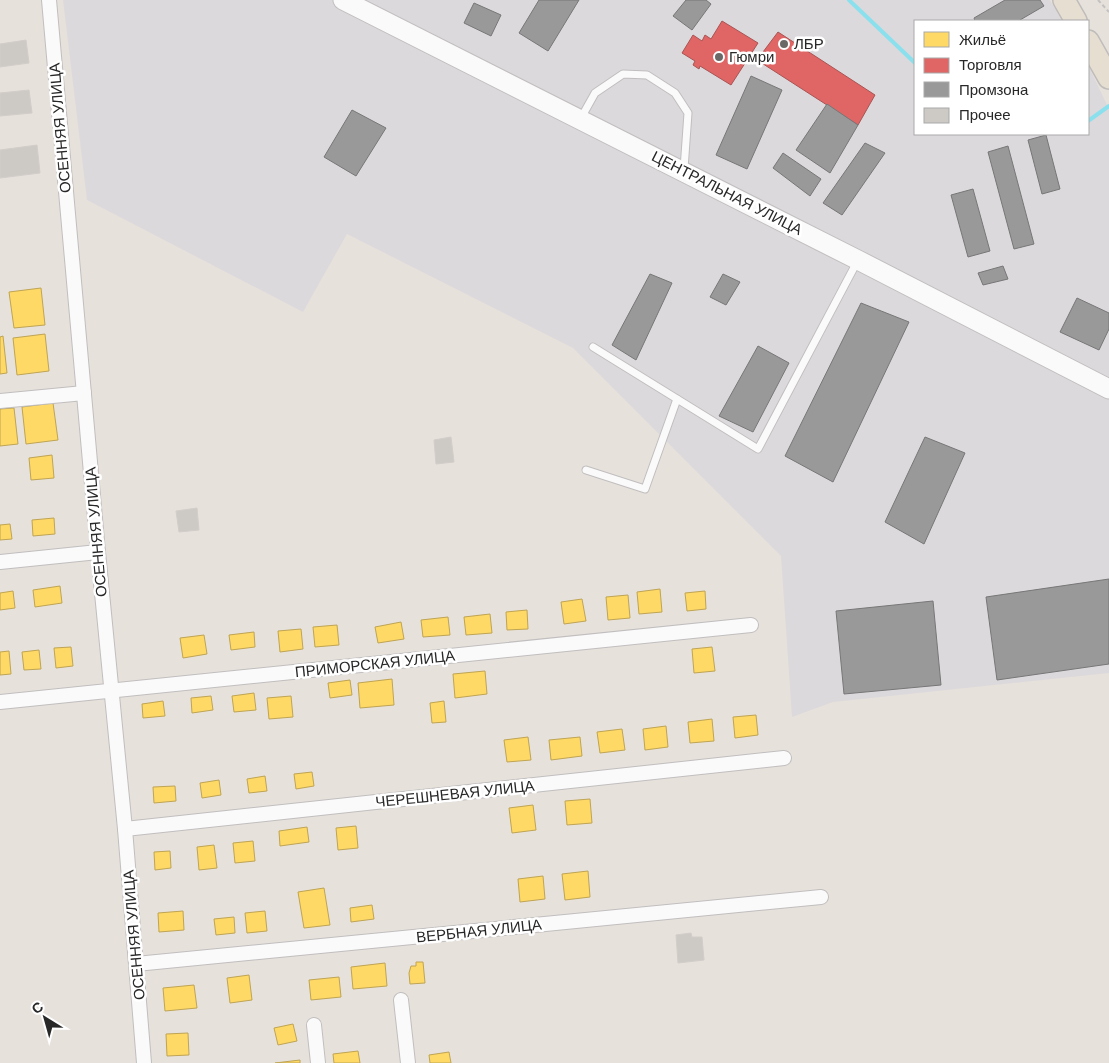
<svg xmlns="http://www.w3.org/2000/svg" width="1109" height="1063" viewBox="0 0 1109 1063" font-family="'DM Sans',sans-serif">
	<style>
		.industrial { fill: #dcd9dc }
		.homes { fill: #ffd966; stroke: #bea453 }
		.shops { fill: #e06666; stroke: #a95353 }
		.industry { fill: #999; stroke: #777 }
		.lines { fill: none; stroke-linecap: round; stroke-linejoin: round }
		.stream { stroke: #8be0ed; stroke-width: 4 }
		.building { fill: #cdcac6; stroke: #d2cdc8 }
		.lane-casing { stroke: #c0bebe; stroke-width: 9 }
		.street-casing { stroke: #c0bebe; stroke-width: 16 }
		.secondary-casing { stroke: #c0bebe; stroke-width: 21 }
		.primary-casing { stroke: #bfbdbb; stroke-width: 24 }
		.path { stroke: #c3c2c1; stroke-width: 2; stroke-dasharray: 4 2.5; stroke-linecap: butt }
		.lane { stroke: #fbfafa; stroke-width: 7 }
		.street { stroke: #fbfafa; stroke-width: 14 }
		.secondary { stroke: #fbfafa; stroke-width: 19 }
		.primary { stroke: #e6ded1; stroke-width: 21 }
		.poi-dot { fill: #6b6967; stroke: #fff; stroke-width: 2 }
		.labels { text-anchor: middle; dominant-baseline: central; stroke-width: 5; stroke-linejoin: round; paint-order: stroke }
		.poi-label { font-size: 15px; fill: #282828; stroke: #fff; text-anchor: start }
		.street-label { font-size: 15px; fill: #282828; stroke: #fff }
	</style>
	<rect width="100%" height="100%" fill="#e7e1dc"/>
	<polygon class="industrial" points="63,0 1050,0 1062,21 915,21 915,134 1088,134 1088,65 1109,109 1109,673 833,702 792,717 781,556 573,348 347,234 303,312 87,200"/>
	<g class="homes">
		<polygon points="41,288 45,325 14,328 9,292"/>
		<polygon points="45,334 49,371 17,375 13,338"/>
		<polygon points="3,336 7,373 0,374 0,337"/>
		<polygon points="53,403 58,440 26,444 22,407"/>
		<polygon points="14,408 18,444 0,446 0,409"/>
		<polygon points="52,455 54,478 31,480 29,458"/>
		<polygon points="54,518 55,534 33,536 32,520"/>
		<polygon points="10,524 12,539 0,540 0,525"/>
		<polygon points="60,586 62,603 35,607 33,590"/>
		<polygon points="660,589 662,612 639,614 637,592"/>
		<polygon points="13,591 15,608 0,610 0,593"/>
		<polygon points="705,591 706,609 687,611 685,593"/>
		<polygon points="628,595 630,618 608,620 606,597"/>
		<polygon points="582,599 586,621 564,624 561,602"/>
		<polygon points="527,610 528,629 507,630 506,612"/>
		<polygon points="490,614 492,633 466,635 464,617"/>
		<polygon points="448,617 450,635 423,637 421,620"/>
		<polygon points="401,622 404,639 378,643 375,627"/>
		<polygon points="337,625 339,645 315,647 313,627"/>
		<polygon points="301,629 303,649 280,652 278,631"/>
		<polygon points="254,632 255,647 231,650 229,635"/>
		<polygon points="204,635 207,654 183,658 180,638"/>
		<polygon points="71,647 73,666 56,668 54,648"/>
		<polygon points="712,647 715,671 694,673 692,649"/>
		<polygon points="39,650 41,669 24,670 22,652"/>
		<polygon points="9,651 11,674 0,675 0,652"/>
		<polygon points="485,671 487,694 455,698 453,674"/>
		<polygon points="392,679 394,705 360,708 358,683"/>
		<polygon points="350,680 352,695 330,698 328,683"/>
		<polygon points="254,693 256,710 234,712 232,696"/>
		<polygon points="211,696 213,710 192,713 191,698"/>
		<polygon points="291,696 293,717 269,719 267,698"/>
		<polygon points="163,701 165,716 143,718 142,704"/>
		<polygon points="444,701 446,722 432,723 430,703"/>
		<polygon points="756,715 758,735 735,738 733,717"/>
		<polygon points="712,719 714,741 690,743 688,722"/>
		<polygon points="666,726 668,747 645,750 643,729"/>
		<polygon points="622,729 625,750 600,753 597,732"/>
		<polygon points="528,737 531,760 507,762 504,740"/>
		<polygon points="580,737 582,756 551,760 549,740"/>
		<polygon points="312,772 314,786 296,789 294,774"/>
		<polygon points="265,776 267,791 249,793 247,779"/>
		<polygon points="219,780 221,795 202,798 200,783"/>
		<polygon points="175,786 176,801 154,803 153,787"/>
		<polygon points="590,799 592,823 567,825 565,801"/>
		<polygon points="533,805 536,830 512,833 509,808"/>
		<polygon points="356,826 358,848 338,850 336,828"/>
		<polygon points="307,827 309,842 280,846 279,831"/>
		<polygon points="253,841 255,861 235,863 233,843"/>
		<polygon points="214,845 217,868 199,870 197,847"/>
		<polygon points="170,851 171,868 155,870 154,852"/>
		<polygon points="588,871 590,897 565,900 562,874"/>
		<polygon points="543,876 545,899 520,902 518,879"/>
		<polygon points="324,888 330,925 304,928 298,892"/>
		<polygon points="372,905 374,919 351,922 350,908"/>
		<polygon points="183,911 184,930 159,932 158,913"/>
		<polygon points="265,911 267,931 247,933 245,913"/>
		<polygon points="234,917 235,933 216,935 214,919"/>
		<polygon points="416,962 423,962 425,983 410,984 409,973 411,966 416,966"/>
		<polygon points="385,963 387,986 353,989 351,967"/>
		<polygon points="249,975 252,1000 230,1003 227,978"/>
		<polygon points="339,977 341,997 311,1000 309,980"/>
		<polygon points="194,985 197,1008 165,1011 163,988"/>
		<polygon points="293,1024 297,1041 278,1045 274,1028"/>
		<polygon points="188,1033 189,1055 167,1056 166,1034"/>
		<polygon points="358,1051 360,1063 334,1063 333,1054"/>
		<polygon points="449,1052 451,1063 430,1063 429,1055"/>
		<polygon points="300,1060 300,1063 275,1063"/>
	</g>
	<g class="shops">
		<polygon points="722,21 758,43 731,85 700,66 699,69 693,65 695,61 682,53 693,35 702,41 705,35 711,39"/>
		<polygon points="778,32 875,95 858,125 757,60"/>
	</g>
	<g class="industry">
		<polygon points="539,0 579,0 548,51 519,33"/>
		<polygon points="686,0 706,0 711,4 692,30 673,16"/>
		<polygon points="1005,0 1040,0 1044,6 1020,20 1021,21 975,21 974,18"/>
		<polygon points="474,3 501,15 491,36 464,23"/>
		<polygon points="751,76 782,90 747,169 716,155"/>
		<polygon points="827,104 858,125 830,173 796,150"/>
		<polygon points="352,110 386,128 356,176 324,157"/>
		<polygon points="1046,135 1060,189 1042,194 1028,140"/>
		<polygon points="865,143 885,153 842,215 823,203"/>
		<polygon points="1008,146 1034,244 1014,249 988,152"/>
		<polygon points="783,153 821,179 810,196 773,168"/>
		<polygon points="973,189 990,251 968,257 951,195"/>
		<polygon points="1003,266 1008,279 983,285 978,273"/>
		<polygon points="650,274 672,283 636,360 612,345"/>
		<polygon points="723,274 740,282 726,305 710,297"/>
		<polygon points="1077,298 1109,313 1109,329 1099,350 1060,332"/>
		<polygon points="861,303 909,322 833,482 785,456"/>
		<polygon points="758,346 789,363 753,432 719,416"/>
		<polygon points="925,437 965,453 924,544 885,522"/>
		<polygon points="1109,579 1109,664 997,680 986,597"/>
		<polygon points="933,601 941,685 844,694 836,611"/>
	</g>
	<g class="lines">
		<g class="stream">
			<polyline points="849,0 915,63"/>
			<polyline points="1088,121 1109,106"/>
		</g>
	</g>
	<g class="building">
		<polygon points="26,40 29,63 0,67 0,44"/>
		<polygon points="29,90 32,113 0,116 0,93"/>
		<polygon points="37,145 40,173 0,178 0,150"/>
		<polygon points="451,437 454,462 436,464 434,440"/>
		<polygon points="197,508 199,530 179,532 176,511"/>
		<polygon points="691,933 692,937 702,937 704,960 678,963 676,935"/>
	</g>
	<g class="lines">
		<g class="lane-casing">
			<g id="lane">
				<polyline points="581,118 595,93 623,74 647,75 675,93 688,113 684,169"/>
				<polyline points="593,347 758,449 858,260"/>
				<polyline points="586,470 645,489 677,399"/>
			</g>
		</g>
		<g class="street-casing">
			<g id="street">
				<polyline points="49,0 98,552 125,829 144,1063"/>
				<polyline points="0,401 84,393"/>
				<polyline points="0,562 98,552"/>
				<polyline points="0,702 751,625"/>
				<polyline points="125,829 784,758"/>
				<polyline points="136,964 821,897"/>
				<polyline points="401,1000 408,1063"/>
				<polyline points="314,1025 318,1063"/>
			</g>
		</g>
		<g class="secondary-casing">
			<polyline id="secondary" points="343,0 858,260 1109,389"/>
		</g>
		<g class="primary-casing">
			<g id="primary">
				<polyline points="1064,0 1076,21"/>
				<polyline points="1088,41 1109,78"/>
			</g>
		</g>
		<polyline class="path" points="1098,0 1109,12"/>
		<use href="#lane" class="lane"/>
		<use href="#street" class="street"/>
		<use href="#secondary" class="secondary"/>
		<use href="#primary" class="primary"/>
	</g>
	<g class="poi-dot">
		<circle cx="784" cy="44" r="5"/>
		<circle cx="719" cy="57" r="5"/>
	</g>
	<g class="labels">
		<g class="poi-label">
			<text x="794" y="44">ЛБР</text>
			<text x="729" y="57">Гюмри</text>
		</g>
		<g class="street-label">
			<text transform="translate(60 128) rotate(-95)">ОСЕННЯЯ УЛИЦА</text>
			<text transform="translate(727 193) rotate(27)">ЦЕНТРАЛЬНАЯ УЛИЦА</text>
			<text transform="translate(96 532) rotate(-95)">ОСЕННЯЯ УЛИЦА</text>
			<text transform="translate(375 664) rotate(-6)">ПРИМОРСКАЯ УЛИЦА</text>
			<text transform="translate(455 794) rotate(-6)">ЧЕРЕШНЕВАЯ УЛИЦА</text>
			<text transform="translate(479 931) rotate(-6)">ВЕРБНАЯ УЛИЦА</text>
			<text transform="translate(134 935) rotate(-95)">ОСЕННЯЯ УЛИЦА</text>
		</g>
	</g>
	<rect x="914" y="20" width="175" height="115" fill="#ffffff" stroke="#a9a9a9"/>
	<rect x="924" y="32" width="25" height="15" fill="#ffd966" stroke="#a9a9a9"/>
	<text x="959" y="45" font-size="15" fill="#282828">Жильё</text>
	<rect x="924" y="58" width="25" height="15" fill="#e06666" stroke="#a9a9a9"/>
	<text x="959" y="70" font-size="15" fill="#282828">Торговля</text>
	<rect x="924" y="82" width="25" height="15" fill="#999999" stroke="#a9a9a9"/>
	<text x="959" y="95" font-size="15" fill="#282828">Промзона</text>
	<rect x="924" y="108" width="25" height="15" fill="#cdcac6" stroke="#a9a9a9"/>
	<text x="959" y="120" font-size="15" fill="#282828">Прочее</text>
	<g transform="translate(45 1018) rotate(323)" stroke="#ffffff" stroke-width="4" paint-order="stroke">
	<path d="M0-4L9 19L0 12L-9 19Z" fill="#282828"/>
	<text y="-8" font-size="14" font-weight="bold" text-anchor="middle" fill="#282828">С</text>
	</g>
</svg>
